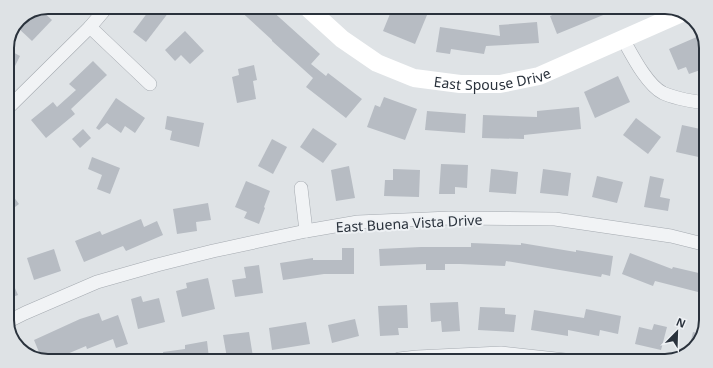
<svg xmlns="http://www.w3.org/2000/svg" width="713" height="368" viewBox="0 0 713 368" font-family="'Noto Sans',sans-serif">
	<style>
		.building { fill: #b7bcc3 }
		.lines { fill: none; stroke-linecap: round; stroke-linejoin: round }
		.street-casing { stroke: #a5aab0; stroke-width: 14 }
		.street { stroke: #f1f3f5; stroke-width: 13 }
		.secondary { stroke: #fff; stroke-width: 18 }
		.labels { text-anchor: middle; dominant-baseline: central; stroke-width: 4; stroke-linejoin: round; paint-order: stroke }
		.street-label { font-size: 14px; fill: #2a323c; stroke: #eef1f4 }
		.rim { fill: none; stroke: #2a323c; stroke-width: 2 }
	</style>
	<rect width="100%" height="100%" fill="#dfe3e6"/>
	<g class="building">
		<polygon points="151,8 172,8 146,42 133,32"/>
		<polygon points="237,8 270,9 320,54 311,64 326,76 328,73 362,99 346,118 306,87 313,78 272,41 272,40"/>
		<polygon points="392,9 414,9 427,15 415,44 383,31"/>
		<polygon points="41,10 52,20 32,41 16,26 19,19"/>
		<polygon points="562,11 613,11 557,34 550,16"/>
		<polygon points="537,22 539,43 486,46 484,54 451,49 450,54 436,52 440,27 500,36 499,25"/>
		<polygon points="185,31 204,51 190,64 181,55 175,61 165,50"/>
		<polygon points="699,36 706,52 706,57 703,59 706,68 689,74 686,67 678,70 669,49"/>
		<polygon points="7,49 20,56 14,68 7,64"/>
		<polygon points="93,61 107,75 71,109 75,114 46,138 31,120 53,102 57,107 76,90 69,84"/>
		<polygon points="254,65 257,80 253,81 256,99 237,103 232,77 239,75 238,69"/>
		<polygon points="618,76 630,102 595,118 584,92"/>
		<polygon points="384,97 417,109 405,140 367,127 375,105 380,107"/>
		<polygon points="116,98 145,118 135,133 125,126 121,133 107,123 99,130 96,128"/>
		<polygon points="579,107 581,129 524,135 524,139 482,138 483,115 537,117 537,111"/>
		<polygon points="427,111 466,114 465,133 425,130"/>
		<polygon points="167,116 204,123 199,147 170,140 172,131 165,129"/>
		<polygon points="636,118 661,137 648,154 623,135"/>
		<polygon points="682,125 705,130 704,153 703,158 676,152"/>
		<polygon points="313,128 337,144 323,163 300,147"/>
		<polygon points="83,129 91,138 80,148 72,139"/>
		<polygon points="272,139 287,147 273,174 258,166"/>
		<polygon points="92,157 120,168 110,194 97,189 102,175 88,169"/>
		<polygon points="441,164 468,165 467,188 455,187 455,194 439,194"/>
		<polygon points="349,166 355,198 336,201 331,170"/>
		<polygon points="393,169 420,170 419,197 384,196 385,180 393,180"/>
		<polygon points="491,169 518,172 516,194 489,192"/>
		<polygon points="543,169 571,173 568,196 540,193"/>
		<polygon points="597,176 623,182 617,203 592,197"/>
		<polygon points="650,176 664,179 660,197 670,199 668,211 644,207"/>
		<polygon points="246,181 270,191 264,207 265,208 259,224 244,218 247,212 235,207"/>
		<polygon points="7,188 19,204 7,213"/>
		<polygon points="208,203 211,220 196,222 197,231 177,234 173,209"/>
		<polygon points="141,219 144,227 157,221 163,235 126,251 123,246 84,262 75,241 100,231 102,235"/>
		<polygon points="471,243 521,245 521,243 576,252 576,250 613,256 610,276 602,274 601,277 506,261 505,266 460,264 445,264 445,270 426,270 426,264 380,266 379,249 421,247 471,247"/>
		<polygon points="342,248 354,248 354,274 324,274 283,280 280,263 313,258 313,260 342,260"/>
		<polygon points="54,249 61,271 34,280 27,258"/>
		<polygon points="630,253 672,269 673,267 703,274 702,293 655,281 653,286 622,274"/>
		<polygon points="259,265 263,293 235,297 232,280 246,278 244,267"/>
		<polygon points="7,270 18,295 7,299"/>
		<polygon points="208,278 215,309 182,317 176,291 187,288 186,283"/>
		<polygon points="141,296 143,302 159,298 165,322 138,329 131,299"/>
		<polygon points="458,302 460,331 442,332 441,321 431,322 430,303"/>
		<polygon points="407,305 408,328 398,328 399,335 380,336 378,306"/>
		<polygon points="480,307 505,308 505,314 516,315 514,332 478,330"/>
		<polygon points="586,309 621,316 618,334 600,330 599,336 568,330 568,336 531,330 534,310 584,318"/>
		<polygon points="99,313 102,321 118,315 128,344 116,348 113,339 87,349 86,346 60,357 41,357 34,340 80,319"/>
		<polygon points="355,319 359,336 332,343 328,325"/>
		<polygon points="306,322 310,344 272,350 269,328"/>
		<polygon points="654,324 667,327 661,350 635,344 639,327 652,330"/>
		<polygon points="249,332 253,357 227,358 223,335"/>
		<polygon points="693,332 702,334 702,338 688,353"/>
		<polygon points="207,341 209,358 164,358 163,352 185,349 185,345"/>
	</g>
	<g class="lines">
		<g class="street-casing">
			<g id="street">
				<polyline points="90,27 150,84"/>
				<path d="M623,39C632,55 647,85 663,93C676,99 691,101 705,103"/>
				<polyline points="7,109 90,27 107,7"/>
				<polyline points="301,188 306,231"/>
				<polyline points="7,322 25,313 97,282 157,265 213,251 306,231 358,222 450,218 555,219 671,236 703,244"/>
				<polyline points="399,359 417,357 501,353 565,360"/>
			</g>
		</g>
		<use href="#street" class="street"/>
		<path class="secondary" id="s1" d="M309,9L342,39L377,63L414,78L460,84H500L539,76L684,12"/>
	</g>
	<g class="labels">
		<g class="street-label">
			<text stroke="none"><textPath href="#s1" startOffset="206">East Spouse Drive</textPath></text>
			<text transform="translate(409 223) rotate(-3)">East Buena Vista Drive</text>
		</g>
	</g>
	<path d="M0 0H713V368H0ZM48 14H665A34 34 0 0 1 699 48V320A34 34 0 0 1 665 354H48A34 34 0 0 1 14 320V48A34 34 0 0 1 48 14Z" fill="#dee2e5" fill-rule="evenodd"/>
	<path class="rim" d="M48 14H665A34 34 0 0 1 699 48V320A34 34 0 0 1 665 354H48A34 34 0 0 1 14 320V48A34 34 0 0 1 48 14Z"/>
	<g transform="translate(677 332) rotate(23)" stroke="#eef1f4" stroke-width="3" paint-order="stroke">
	<path d="M0-3L7 15L0 10L-7 15Z" fill="#2a323c"/>
	<text y="-6" font-size="11" font-weight="bold" text-anchor="middle" fill="#2a323c">N</text>
	</g>
</svg>
